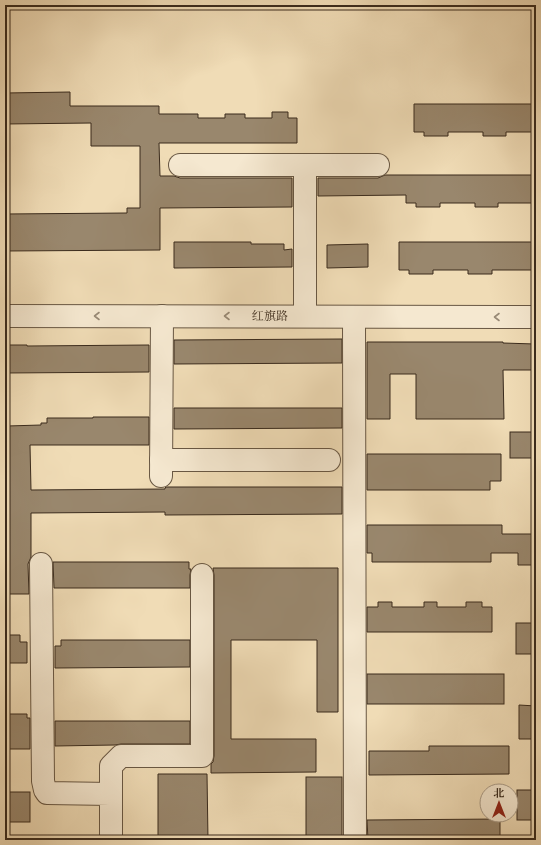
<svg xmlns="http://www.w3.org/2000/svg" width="541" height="845" viewBox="0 0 541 845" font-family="'IM FELL French Canon','Noto Serif SC',serif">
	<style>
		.building { fill: #99876d; stroke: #3a2b1d }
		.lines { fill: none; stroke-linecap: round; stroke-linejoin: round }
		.minor-casing { stroke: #685743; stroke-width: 24 }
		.minor { stroke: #f5e8d0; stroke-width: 22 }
		.oneway { stroke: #988a76 }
		.labels { text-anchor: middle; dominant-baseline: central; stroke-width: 3; stroke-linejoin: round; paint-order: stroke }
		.street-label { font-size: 12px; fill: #3a2b1d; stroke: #f5e8d0 }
	</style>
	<rect width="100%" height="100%" fill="#f0dcb6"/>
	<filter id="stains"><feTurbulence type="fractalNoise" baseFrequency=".005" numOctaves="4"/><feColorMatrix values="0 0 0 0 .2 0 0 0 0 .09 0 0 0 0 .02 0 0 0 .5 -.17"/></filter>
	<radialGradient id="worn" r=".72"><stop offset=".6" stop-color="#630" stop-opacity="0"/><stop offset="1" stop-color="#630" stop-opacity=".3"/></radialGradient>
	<g class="building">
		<polygon points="70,92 70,106 159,106 159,114 198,114 198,118 225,118 225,114 245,114 245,118 272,118 272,112 288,112 288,118 297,118 297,143 159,143 160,176 174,176 180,178 292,178 292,207 160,208 160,250 5,251 5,214 127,213 127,208 140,208 140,146 91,146 91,123 5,124 5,93"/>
		<polygon points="414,104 536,104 536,132 506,132 506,136 483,136 483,132 448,132 448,136 424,136 424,132 414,132"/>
		<polygon points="385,175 536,175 536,203 498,203 498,207 475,207 475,203 440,203 440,207 416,207 416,203 406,203 406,195 318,196 318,178 378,178"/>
		<polygon points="174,242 251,242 251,244 284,244 284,250 292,249 292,267 174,268"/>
		<polygon points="399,242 536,242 536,270 492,270 492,274 468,274 468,270 433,270 433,274 409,274 409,270 399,270"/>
		<polygon points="368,244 368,267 327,268 327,245"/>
		<polygon points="342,339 342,363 174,364 174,340"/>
		<polygon points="367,342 503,342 503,343 535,344 535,347 536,347 536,370 503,370 504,419 416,419 416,374 390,374 390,419 367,419"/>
		<polygon points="5,345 27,345 27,346 149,345 149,372 5,373"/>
		<polygon points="174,408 342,408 342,428 174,429"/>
		<polygon points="93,417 149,417 149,445 30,445 31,490 165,489 165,488 166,487 342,487 342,514 165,515 165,512 31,513 31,557 28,564 29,594 5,594 5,520 8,520 7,426 41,425 41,423 47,423 47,418 93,418"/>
		<rect x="510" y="432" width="26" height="26"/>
		<polygon points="367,454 501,454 501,481 490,481 490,490 367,490"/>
		<polygon points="367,525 502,525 502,534 536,534 536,565 518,565 518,553 491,553 491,562 372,562 372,553 367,553"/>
		<polygon points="53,562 189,562 189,569 191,569 190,575 190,588 54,588"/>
		<polygon points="213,568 338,568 338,712 317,712 317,640 231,640 231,739 316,739 316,772 211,773 211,764 213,762 214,756 214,575"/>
		<polygon points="378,602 392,602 392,607 424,607 424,602 437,602 437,607 466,607 466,602 482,602 482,607 492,607 492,632 367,632 367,607 378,607"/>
		<rect x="516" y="623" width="20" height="31"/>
		<polygon points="5,635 20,635 20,642 27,642 27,663 5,663"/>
		<polygon points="61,640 190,640 190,667 55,668 55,646 61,646"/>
		<rect x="367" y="674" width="137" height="30"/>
		<polygon points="519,705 536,706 536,739 519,739"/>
		<polygon points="7,714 27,714 27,718 30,718 30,749 5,749 5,718 7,718"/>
		<polygon points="55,721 190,721 190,744 121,744 115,745 55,746"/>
		<polygon points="429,746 509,746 509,774 369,775 369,751 429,751"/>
		<polygon points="158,774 207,774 208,840 158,840"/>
		<rect x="306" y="777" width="36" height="63"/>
		<rect x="517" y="790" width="19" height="30"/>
		<rect x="5" y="792" width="25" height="30"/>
		<polygon points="500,819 500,840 368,840 367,820"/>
	</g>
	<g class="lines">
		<g class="minor-casing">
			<g id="minor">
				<polyline points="180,165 378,165"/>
				<polyline points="305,165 305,316"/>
				<polyline points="5,316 536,317"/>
				<polyline points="354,317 355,840"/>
				<polyline points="161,460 329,460"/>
				<polyline points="161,476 162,316"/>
				<polyline points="41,564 43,781 45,790 47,793 111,794 111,840"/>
				<polyline points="111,794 111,766 121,756 202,756 202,575"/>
			</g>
		</g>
		<use href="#minor" class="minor"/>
	</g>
	<defs><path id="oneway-chevron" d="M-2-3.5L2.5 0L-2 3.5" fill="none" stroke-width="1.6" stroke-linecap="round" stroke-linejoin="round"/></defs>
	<g class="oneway">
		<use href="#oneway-chevron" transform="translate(97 316) rotate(-180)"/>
		<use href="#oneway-chevron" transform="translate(227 316) rotate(-180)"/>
		<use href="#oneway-chevron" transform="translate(497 317) rotate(180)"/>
	</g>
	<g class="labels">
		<g class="street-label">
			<text x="270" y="316">红旗路</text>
		</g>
	</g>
	<rect width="541" height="845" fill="none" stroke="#f0dcb6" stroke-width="20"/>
	<rect x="6" y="6" width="529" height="833" fill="none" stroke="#3a2b1d" stroke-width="2"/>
	<rect x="10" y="10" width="521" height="825" fill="none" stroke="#3a2b1d"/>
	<g transform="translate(499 803)"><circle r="19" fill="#f5e8d0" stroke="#aa9c88"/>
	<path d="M0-3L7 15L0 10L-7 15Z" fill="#8f2418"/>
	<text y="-6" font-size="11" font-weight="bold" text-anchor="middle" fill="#3a2b1d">北</text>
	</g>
	<rect width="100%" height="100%" filter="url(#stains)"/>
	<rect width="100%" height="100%" fill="url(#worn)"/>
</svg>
